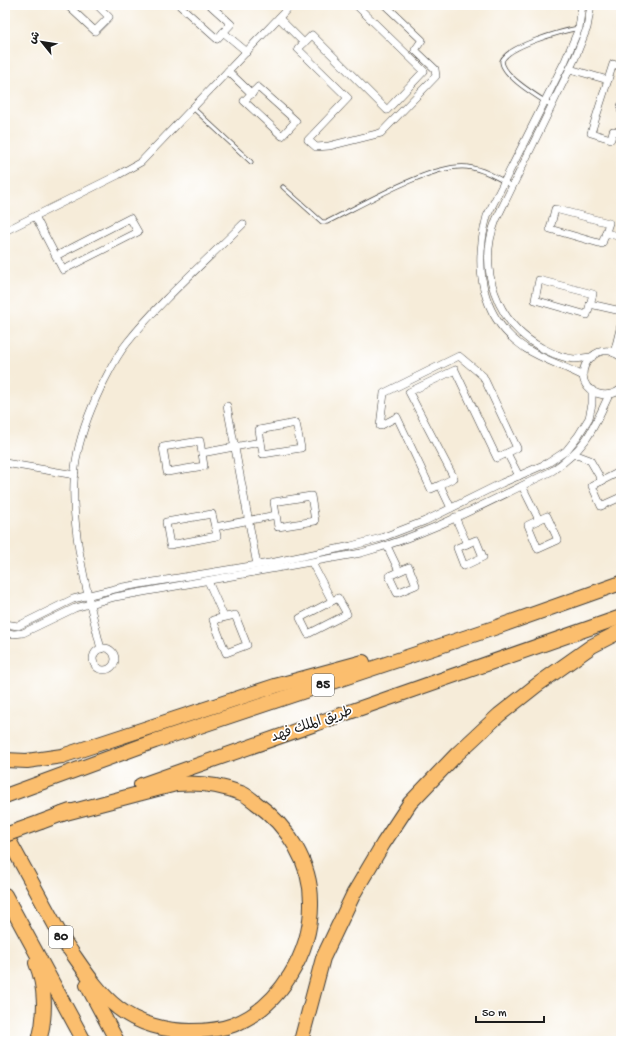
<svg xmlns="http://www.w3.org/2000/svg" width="626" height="1046" viewBox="0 0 626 1046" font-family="'Gochi Hand','Playpen Sans Arabic',sans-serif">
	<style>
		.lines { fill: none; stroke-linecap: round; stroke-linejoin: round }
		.lane-casing { stroke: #3d3b38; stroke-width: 5 }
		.street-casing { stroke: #3d3b38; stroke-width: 8 }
		.highway-casing { stroke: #3d3b38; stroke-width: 16 }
		.lane { stroke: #fff; stroke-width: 3.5 }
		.street { stroke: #fff; stroke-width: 7 }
		.highway { stroke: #fbbe6e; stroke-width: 14 }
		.highway-bridge-casing { stroke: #3d3b38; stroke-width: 16; stroke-linecap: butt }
		.highway-bridge { stroke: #fbbe6e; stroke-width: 14 }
		.labels { text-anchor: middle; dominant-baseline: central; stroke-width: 3.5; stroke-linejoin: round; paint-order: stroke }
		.shield { fill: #fff; stroke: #606060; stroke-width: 1 }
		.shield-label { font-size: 13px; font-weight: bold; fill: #1c1c1c }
		.street-label { font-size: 14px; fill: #1c1c1c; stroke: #fff }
	</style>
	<rect width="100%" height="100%" fill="#fff"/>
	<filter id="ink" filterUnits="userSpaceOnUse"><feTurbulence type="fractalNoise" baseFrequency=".025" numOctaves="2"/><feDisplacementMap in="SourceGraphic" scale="8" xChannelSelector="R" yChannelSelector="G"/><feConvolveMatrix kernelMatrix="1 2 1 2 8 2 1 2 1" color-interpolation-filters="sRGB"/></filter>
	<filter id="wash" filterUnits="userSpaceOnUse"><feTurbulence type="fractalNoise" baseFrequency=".012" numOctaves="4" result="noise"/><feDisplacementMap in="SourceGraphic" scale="16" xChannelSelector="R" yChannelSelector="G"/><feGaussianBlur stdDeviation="0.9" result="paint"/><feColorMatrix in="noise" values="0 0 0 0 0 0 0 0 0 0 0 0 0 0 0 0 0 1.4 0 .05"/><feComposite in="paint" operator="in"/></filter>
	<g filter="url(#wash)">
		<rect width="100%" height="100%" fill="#f6ecd9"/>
	</g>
	<g filter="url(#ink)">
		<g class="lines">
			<g class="lane-casing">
				<g id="lane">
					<path d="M552,106C540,98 502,76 502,61C508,46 562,31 579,28"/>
					<polyline points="193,108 251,162"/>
					<path d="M283,187L322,222H327C360,206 432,163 467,167C483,169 498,178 512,186"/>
				</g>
			</g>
			<g class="street-casing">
				<g id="street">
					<polyline points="67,5 95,31 109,17 97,5"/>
					<polyline points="179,5 217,39 231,24 210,5"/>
					<polyline points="356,5 424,71 387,110 312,35 298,49 348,98 308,140 316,147 329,146 381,133 436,76 435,69 415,50 422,40 385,5"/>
					<path d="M582,5L579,28L565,61L487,216C474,265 479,317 525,348C544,360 564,366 583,376"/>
					<path d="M591,5L587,28L575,58L496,220C477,268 496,323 542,348C552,353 562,358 574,359C580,359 586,357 592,357"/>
					<polyline points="279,18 304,43"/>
					<polyline points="223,32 247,52"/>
					<polyline points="621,67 613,64 591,133 611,139 613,131 621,133"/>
					<polyline points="570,69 608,80"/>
					<polyline points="228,71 252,94"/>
					<polygon points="258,87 296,121 282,136 244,101"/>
					<polyline points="621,106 621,110"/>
					<polygon points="555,209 609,223 602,244 550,229"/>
					<polyline points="35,216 63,270 138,232 130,218 56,256"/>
					<polyline points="5,231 118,175 141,162 291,5"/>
					<polyline points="606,233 621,237"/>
					<polygon points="539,280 593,294 587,315 535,300"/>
					<polyline points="590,304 621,311"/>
					<polyline points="614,353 621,325"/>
					<path d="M621,357C618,355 614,352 610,351C596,349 583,361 583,375C584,395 609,400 621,389"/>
					<polyline points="227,406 257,565"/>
					<polygon points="296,423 301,448 263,454 259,430"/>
					<polygon points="200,441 204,466 167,472 163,447"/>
					<polyline points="202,453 261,442"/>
					<polyline points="507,453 519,476"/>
					<polyline points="574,454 590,460 602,481"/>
					<polyline points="5,463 75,475"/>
					<polyline points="621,471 592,486 601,506 621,497"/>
					<polyline points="440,485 454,478 409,392 455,370 497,458 517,448 483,376 459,356 384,393 380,426 397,417 431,489 440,485 451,508"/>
					<polyline points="522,486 539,520"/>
					<polygon points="311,496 315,521 278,527 274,502"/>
					<polygon points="212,514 217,536 170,545 166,522"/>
					<polygon points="547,516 558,540 538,549 528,525"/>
					<polyline points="455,517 467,544"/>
					<polyline points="215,527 276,515"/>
					<polygon points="476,540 483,557 464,566 457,548"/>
					<polyline points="387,546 399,571"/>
					<polyline points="312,563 332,601"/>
					<polygon points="409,567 416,585 397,593 389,576"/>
					<polyline points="208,581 224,617"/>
					<polygon points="338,598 347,614 308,634 300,618"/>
					<polygon points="235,615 247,645 226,653 213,620"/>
					<polyline points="5,624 18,626 73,599 123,587 275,562 351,546 381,538 425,521 502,483 548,463 566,451 578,436 589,418 592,404 592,390"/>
					<path d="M5,632L13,634L23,633L75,608L115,597L361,553C428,535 490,501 552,471C587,447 592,431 609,395"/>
					<circle cx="104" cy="659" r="11"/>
					<path d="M101,649C87,593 67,518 76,461C80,435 90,410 101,387C109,372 116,356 127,343C161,300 204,263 243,224"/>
				</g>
			</g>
			<g class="highway-casing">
				<g id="highway">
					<polyline points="5,760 27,761 62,756 275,686 363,662"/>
					<polyline points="141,785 621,617"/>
					<polyline points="5,796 155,741 497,627 621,583"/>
					<path d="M62,814L176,784C198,782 220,785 241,793C247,795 252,800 256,803C288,826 311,863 311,902C312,952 280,1007 233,1025C220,1030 205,1031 191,1031C166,1031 138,1024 118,1008C95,990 80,963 63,940"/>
					<polyline points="41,822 70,811"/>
					<polyline points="5,833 67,947"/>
					<polyline points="5,895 84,1041"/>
					<path d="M36,963C46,987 46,1016 39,1041"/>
					<polyline points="87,985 117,1041"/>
					<polyline points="301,1041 323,958 354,893 383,844 410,803 457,754 499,715 537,685 592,646 621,631"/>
				</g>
			</g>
			<use href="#lane" class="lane"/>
			<use href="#street" class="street"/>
			<use href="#highway" class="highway"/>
			<g class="highway-bridge-casing">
				<polyline id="highway-bridge" points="5,835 41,822"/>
			</g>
			<use href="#highway-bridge" class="highway-bridge"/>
		</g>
	</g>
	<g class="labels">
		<g class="shield">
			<rect x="312" y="674" width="22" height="22" rx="3"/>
			<rect x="49" y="926" width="24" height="22" rx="3"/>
		</g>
		<g class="shield-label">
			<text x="323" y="685">85</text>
			<text x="61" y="937">80</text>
		</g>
		<g class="street-label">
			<text transform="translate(312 725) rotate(-19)">طريق الملك فهد</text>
		</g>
	</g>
	<rect width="626" height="1046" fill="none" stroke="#fff" stroke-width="20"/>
	<g transform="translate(42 42) rotate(300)" stroke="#ffffff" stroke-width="3" paint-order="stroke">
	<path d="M0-3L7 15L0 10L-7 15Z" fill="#1c1c1c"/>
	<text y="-6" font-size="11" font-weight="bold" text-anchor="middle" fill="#1c1c1c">ش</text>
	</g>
	<path d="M476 1016v6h68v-6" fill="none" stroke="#1c1c1c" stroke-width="2"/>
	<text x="482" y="1016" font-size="12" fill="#1c1c1c" stroke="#ffffff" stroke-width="3" paint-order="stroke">50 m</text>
</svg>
